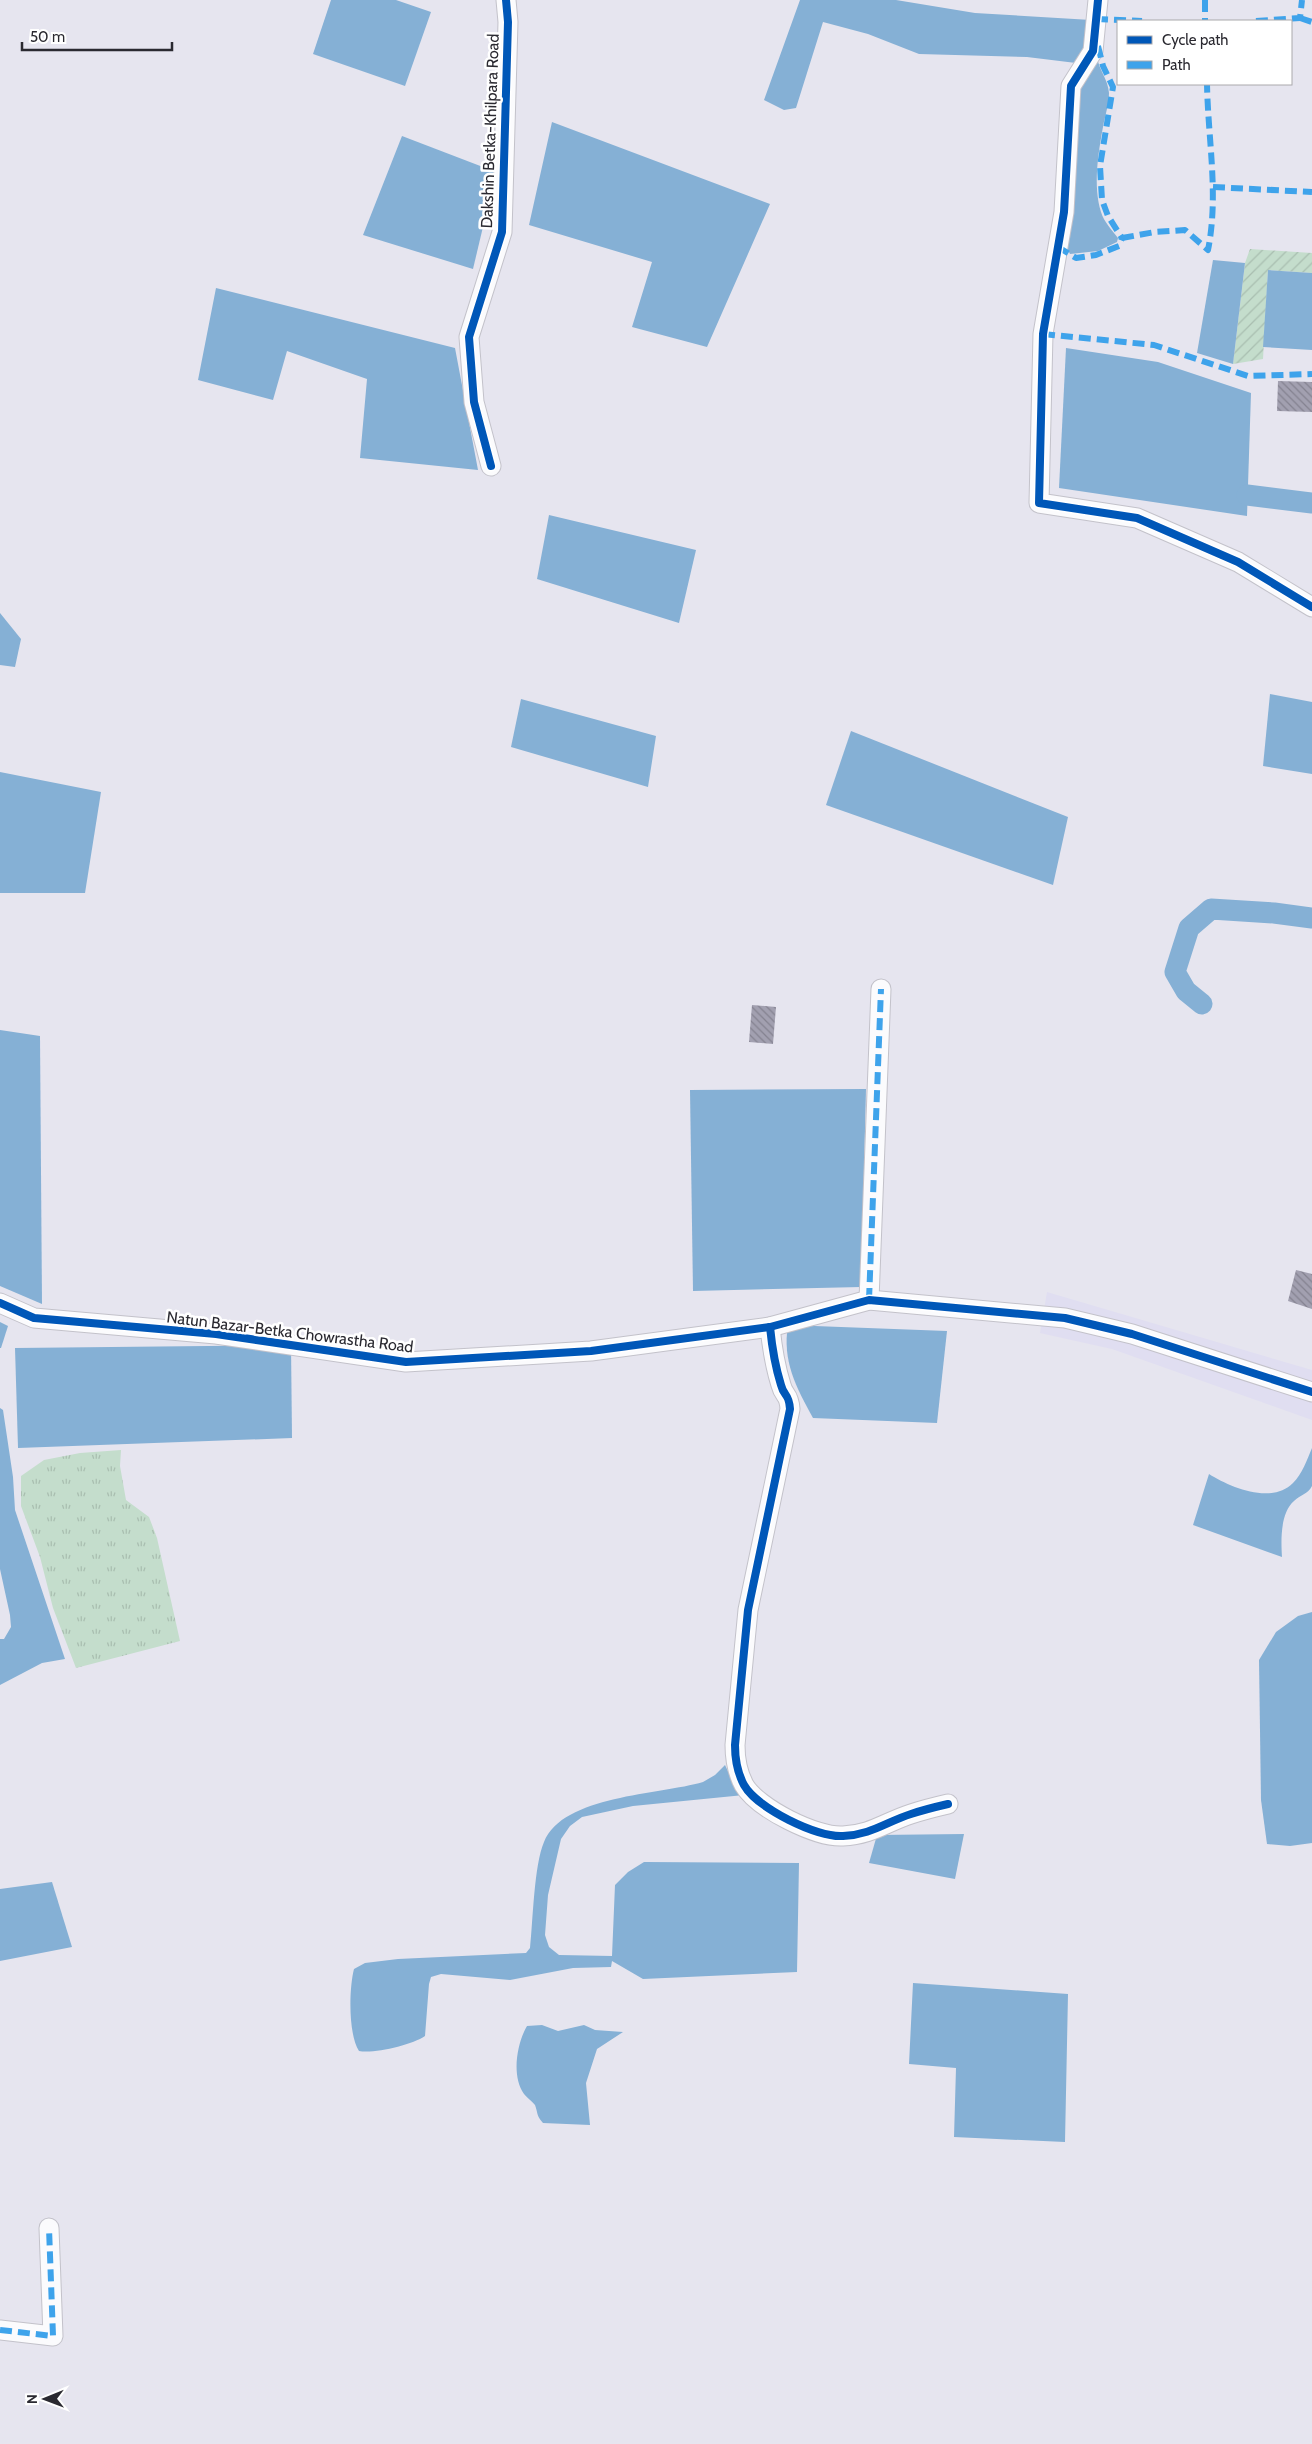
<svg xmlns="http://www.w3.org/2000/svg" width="1312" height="2444" viewBox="0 0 1312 2444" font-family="Cabin,sans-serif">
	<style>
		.built { fill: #e0def1 }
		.grass { fill: url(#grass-tufts) }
		.garden { fill: url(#garden-furrows) }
		.water { fill: #85b0d5 }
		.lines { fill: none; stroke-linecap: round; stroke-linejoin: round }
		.canal { stroke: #85b0d5; stroke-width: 21 }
		.building { fill: url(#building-back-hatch) }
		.street-casing { stroke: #c3c2ca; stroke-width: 21 }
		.street { stroke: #fbfbfd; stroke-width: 19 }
		.quiet { stroke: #3ea3eb; stroke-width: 6; stroke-dasharray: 12 6; stroke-linecap: butt }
		.cycleway-casing { stroke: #fff; stroke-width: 11 }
		.cycleway { stroke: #0057b8; stroke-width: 8 }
		.labels { text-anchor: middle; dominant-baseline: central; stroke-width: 5; stroke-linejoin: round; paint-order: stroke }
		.street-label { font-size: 16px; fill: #2a2930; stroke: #fff }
	</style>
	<defs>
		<pattern id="grass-tufts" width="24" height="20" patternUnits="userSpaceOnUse" patternTransform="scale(1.25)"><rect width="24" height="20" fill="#c4ddcc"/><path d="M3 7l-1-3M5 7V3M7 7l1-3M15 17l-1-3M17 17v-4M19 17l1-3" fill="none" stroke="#a9beb0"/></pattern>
		<pattern id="garden-furrows" width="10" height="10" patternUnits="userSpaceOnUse" patternTransform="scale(1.25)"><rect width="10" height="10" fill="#c4ddcc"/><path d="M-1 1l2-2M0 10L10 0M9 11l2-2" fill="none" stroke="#a9beb0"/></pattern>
		<pattern id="building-back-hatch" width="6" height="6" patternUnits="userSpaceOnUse" patternTransform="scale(1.25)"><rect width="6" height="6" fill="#a2a0b0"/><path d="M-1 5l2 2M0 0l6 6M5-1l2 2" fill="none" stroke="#848290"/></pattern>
	</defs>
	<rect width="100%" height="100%" fill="#e6e5ef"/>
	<polygon class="built" points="1047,1292 1312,1370 1312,1420 1112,1349 1040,1333"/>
	<polygon class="grass" points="121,1450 120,1466 126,1500 149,1517 157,1538 180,1641 76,1668 53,1608 40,1557 21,1506 21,1476 44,1460 80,1453"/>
	<polygon class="garden" points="1250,249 1312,253 1312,273 1268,270 1263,359 1233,364 1245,263"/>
	<g class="water">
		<polygon points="331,0 396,0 431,12 405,86 313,54"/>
		<polygon points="800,0 896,0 975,13 1091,20 1089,39 1076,63 1027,57 919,54 868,34 823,22 796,108 784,110 764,100"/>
		<path d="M1097,57C1099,70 1108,79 1109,93C1109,104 1105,116 1103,127C1098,154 1093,186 1101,212C1104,222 1112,230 1118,238L1117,242L1098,251L1070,254L1065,244L1079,85Z"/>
		<polygon points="552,122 770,204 707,347 632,327 652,262 529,225"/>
		<polygon points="402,136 496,172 473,269 363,235"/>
		<polygon points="1213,260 1245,263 1233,364 1197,353"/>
		<polygon points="1268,270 1312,273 1312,350 1263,347"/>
		<polygon points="216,288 455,348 478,470 360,458 367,379 287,351 273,400 198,380"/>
		<polygon points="1066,348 1158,362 1251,393 1247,516 1059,488"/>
		<polygon points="549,515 696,550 679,623 537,579"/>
		<polygon points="0,613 21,639 15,667 0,665"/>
		<polygon points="1270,694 1312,702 1312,774 1263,766"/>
		<polygon points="521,699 656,736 648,787 511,747"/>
		<polygon points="851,731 1068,817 1053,885 826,805"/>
		<polygon points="0,772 101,792 85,893 0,893"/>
		<polygon points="0,1030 40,1036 42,1304 0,1286"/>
		<polygon points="866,1089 861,1287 693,1291 690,1090"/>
		<polygon points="0,1322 8,1326 1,1348 0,1348"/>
		<path d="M788,1325L947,1331L937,1423L813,1418C796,1387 782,1361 788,1325Z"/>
		<polygon points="291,1345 292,1438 18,1448 15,1348"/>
		<polygon points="0,1408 3,1410 13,1477 15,1510 65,1659 42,1663 0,1685 0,1639 4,1639 11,1627 10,1615 0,1569"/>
		<path d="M1312,1448V1486C1308,1494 1300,1495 1294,1501C1280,1513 1281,1541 1282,1557L1193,1525L1209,1474C1230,1487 1271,1505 1293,1483C1302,1474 1307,1460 1312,1448Z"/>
		<polygon points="1312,1612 1312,1843 1290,1846 1267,1844 1261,1800 1259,1660 1276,1632 1298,1616"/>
		<path d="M725,1765L733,1782L744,1795L633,1806L582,1817L570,1826L561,1839L548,1895L545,1935L549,1947L559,1955L612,1956L615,1885L628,1872L644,1862L799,1863L797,1972L643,1979L612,1961L611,1967L573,1968L510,1980L441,1974L431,1977L429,1984L425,2036C412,2045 374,2054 359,2051C348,2034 349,1988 354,1969L365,1963L398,1959L526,1953L530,1948C533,1921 534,1865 544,1842C563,1795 659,1795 703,1782L715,1775Z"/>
		<polygon points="964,1834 955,1879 869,1863 877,1835"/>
		<polygon points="52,1882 72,1947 0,1961 0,1889"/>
		<polygon points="913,1983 1068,1994 1065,2142 954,2137 956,2068 909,2064"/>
		<path d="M542,2025L558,2031L584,2025L595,2030L623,2032L597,2049L586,2083L590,2125L543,2123C536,2115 538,2113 535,2105C532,2101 527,2098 524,2094C511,2076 517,2043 527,2026Z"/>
	</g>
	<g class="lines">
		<g class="canal">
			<polyline points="1247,495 1312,503"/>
			<polyline points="1202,1004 1186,991 1175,972 1189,928 1211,909 1274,913 1312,918"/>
		</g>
	</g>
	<g class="building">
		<polygon points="1278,381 1312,382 1312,412 1277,411"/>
		<polygon points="752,1005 776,1007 773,1044 749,1042"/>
		<polygon points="1296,1270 1312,1274 1312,1309 1288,1301"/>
	</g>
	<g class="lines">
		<g class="street-casing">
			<g id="street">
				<polyline points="1098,0 1093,51 1071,86 1064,212 1043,334 1039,503 1137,518 1238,562 1312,607"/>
				<polyline points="491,466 474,402 469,337 502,232 508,22 506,0"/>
				<polyline points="869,1300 881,989"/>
				<polyline points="0,1303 34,1318 216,1334 406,1362 591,1351 770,1327 869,1300 1065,1318 1132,1334 1312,1392"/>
				<path d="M770,1327C772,1347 775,1366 781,1385C784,1397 789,1393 790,1409L748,1610L735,1745C735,1760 737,1772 744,1785C757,1808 817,1838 843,1836C871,1835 886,1822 911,1814C923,1810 935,1807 948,1804"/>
				<polyline points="0,2330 53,2336 49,2228"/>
			</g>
		</g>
		<use href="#street" class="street"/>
		<g class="quiet">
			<polyline points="1205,0 1205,21"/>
			<polyline points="1300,18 1312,22"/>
			<polyline points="1096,19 1142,21"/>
			<polyline points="1256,21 1300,18 1302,0"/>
			<polyline points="1098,46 1103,66 1113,87 1100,166 1102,200 1108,216 1122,238"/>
			<polyline points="1213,187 1312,192"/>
			<path d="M1122,238L1155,232L1185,230L1208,250C1219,195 1208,140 1207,84"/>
			<polyline points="1058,247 1076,258 1096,255 1119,246 1122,238"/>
			<polyline points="1043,334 1154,345 1248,376 1312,374"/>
			<polyline points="869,1300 881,989"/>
			<polyline points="0,2330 53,2336 49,2228"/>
		</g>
		<g class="cycleway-casing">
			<g id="cycleway">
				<polyline points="1098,0 1093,51 1071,86 1064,212 1043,334 1039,503 1137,518 1238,562 1312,607"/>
				<polyline points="491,466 474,402 469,337 502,232 508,22 506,0"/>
				<polyline points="0,1303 34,1318 216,1334 406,1362 591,1351 770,1327 869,1300 1065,1318 1132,1334 1312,1392"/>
				<path d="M770,1327C772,1347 775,1366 781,1385C784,1397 789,1393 790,1409L748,1610L735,1745C735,1760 737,1772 744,1785C757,1808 817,1838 843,1836C871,1835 886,1822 911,1814C923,1810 935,1807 948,1804"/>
			</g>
		</g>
		<use href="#cycleway" class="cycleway"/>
	</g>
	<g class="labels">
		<g class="street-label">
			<text transform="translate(490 131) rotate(-88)">Dakshin Betka-Khilpara Road</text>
			<text transform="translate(290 1332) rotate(7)">Natun Bazar-Betka Chowrastha Road</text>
		</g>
	</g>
	<rect x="1117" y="20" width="175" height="65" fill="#ffffff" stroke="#aaa9ac"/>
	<rect x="1127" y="36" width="25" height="8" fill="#0057b8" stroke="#aaa9ac"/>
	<text x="1162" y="45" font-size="15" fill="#2a2930">Cycle path</text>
	<rect x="1127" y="61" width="25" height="8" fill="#3ea3eb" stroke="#aaa9ac"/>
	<text x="1162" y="70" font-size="15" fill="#2a2930">Path</text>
	<g transform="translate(45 2399) rotate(269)" stroke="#ffffff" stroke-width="4" paint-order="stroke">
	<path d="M0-4L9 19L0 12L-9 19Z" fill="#2a2930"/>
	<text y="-8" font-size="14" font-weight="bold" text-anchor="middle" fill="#2a2930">N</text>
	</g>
	<path d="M22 42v8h150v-8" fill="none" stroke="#2a2930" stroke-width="2.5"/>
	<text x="30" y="42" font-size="15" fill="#2a2930" stroke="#ffffff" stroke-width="4" paint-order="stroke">50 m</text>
</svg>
